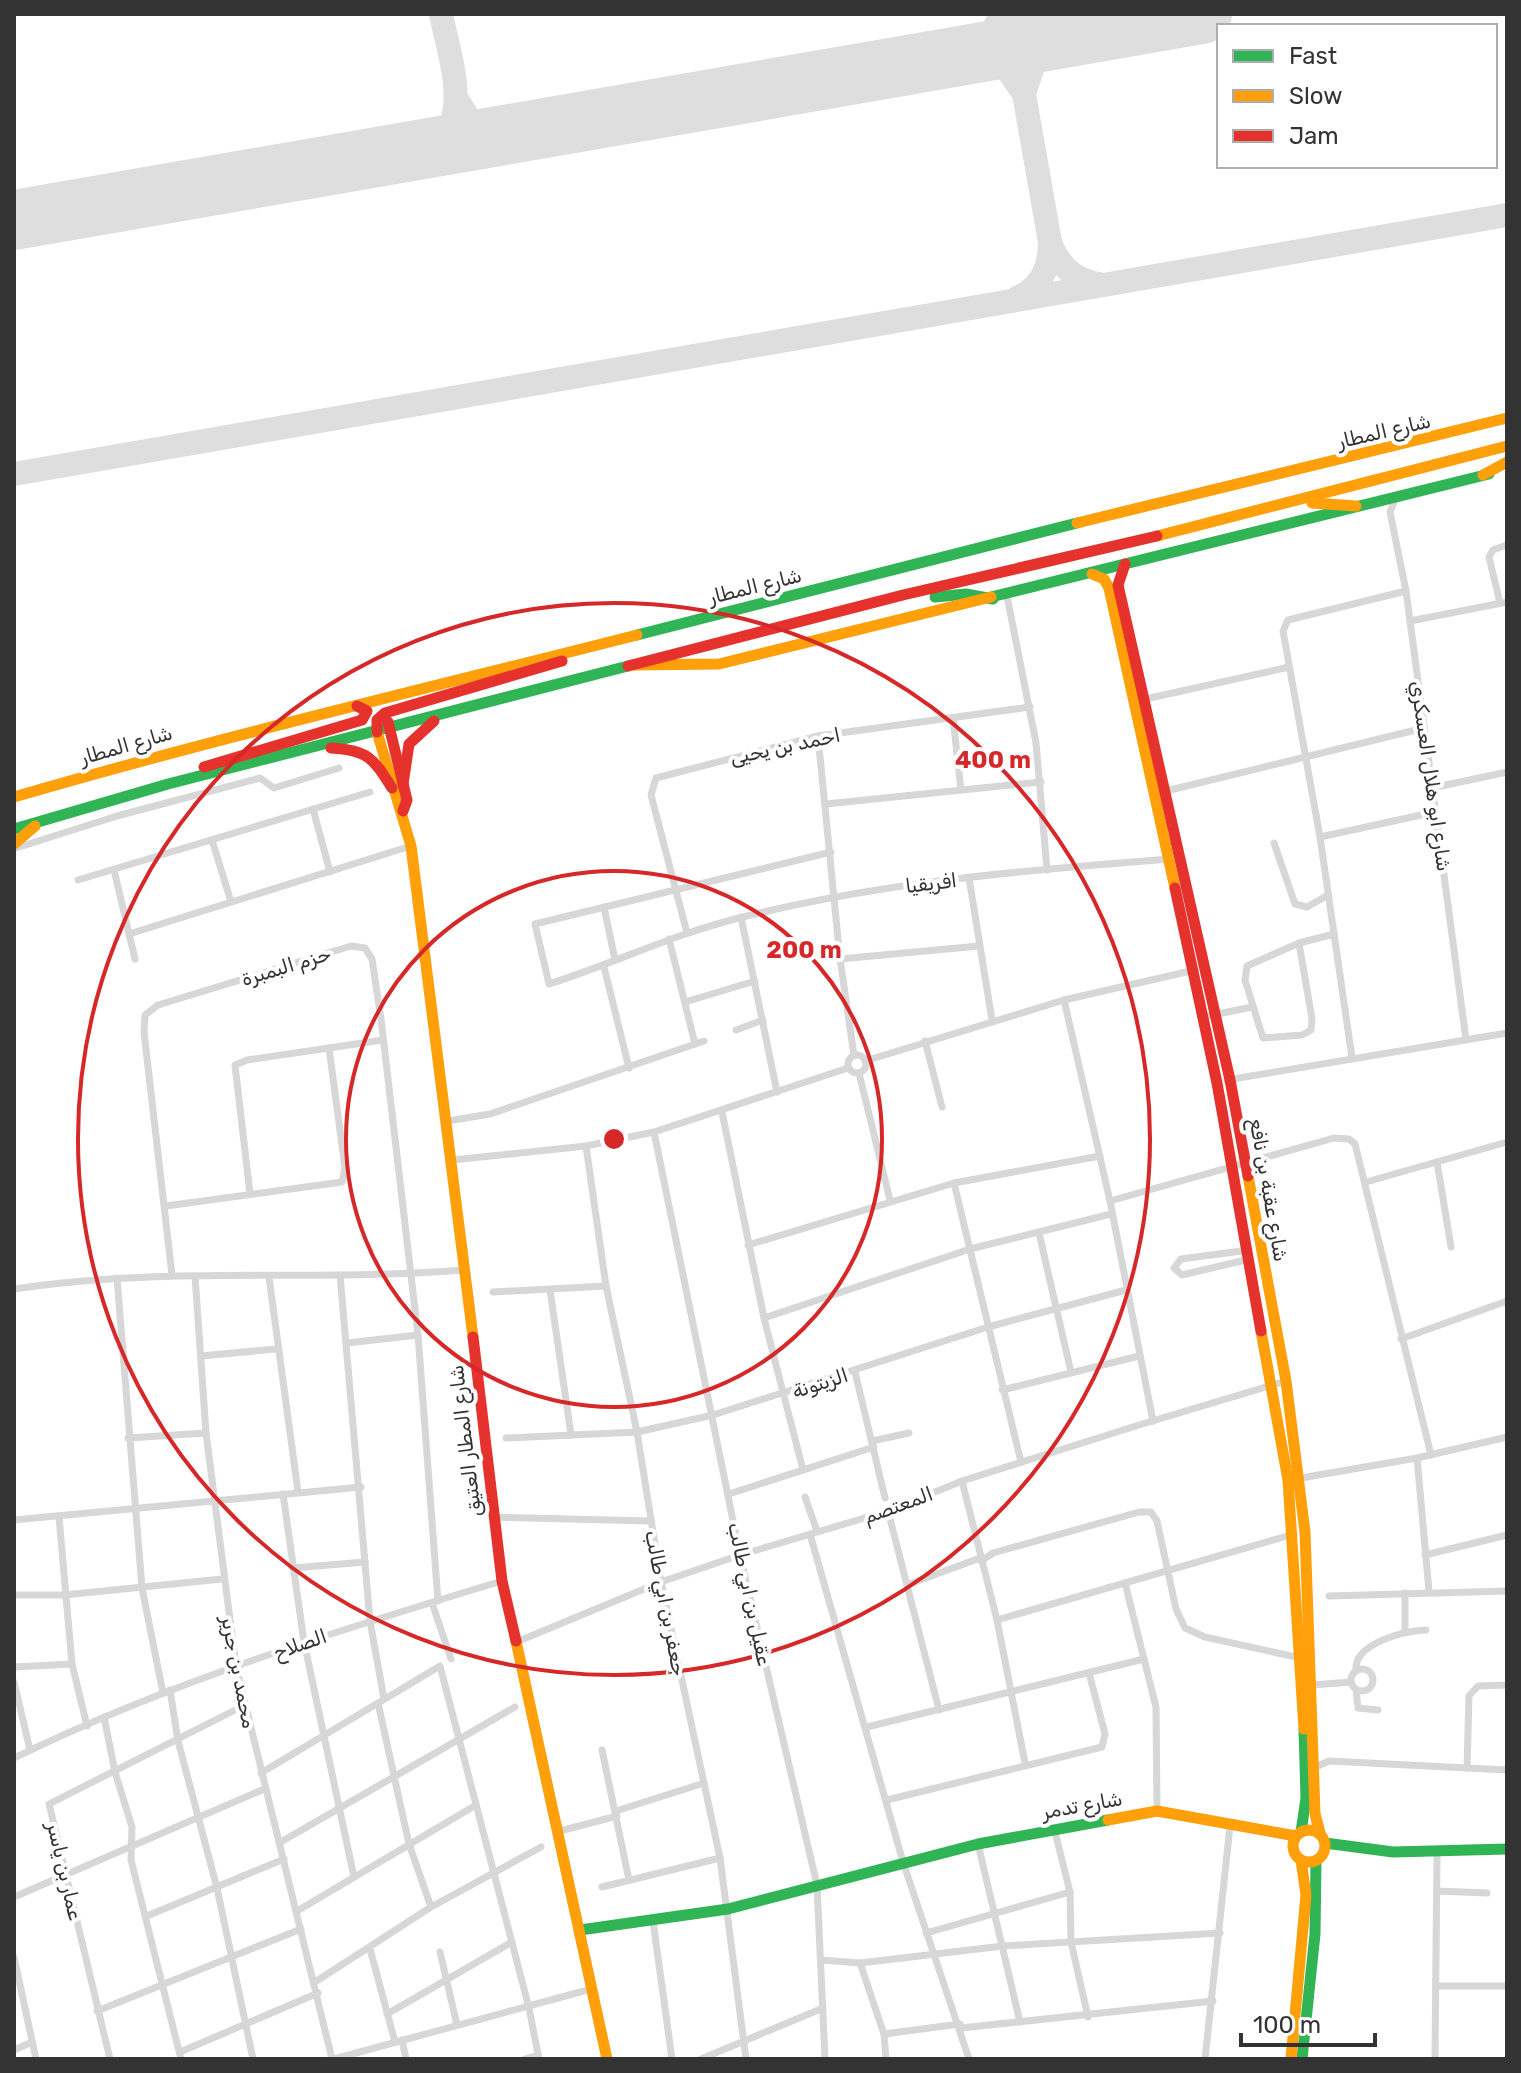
<svg xmlns="http://www.w3.org/2000/svg" width="1521" height="2073" viewBox="0 0 1521 2073" font-family="Rubik,Cairo,sans-serif">
	<style>
		.lines { fill: none; stroke-linecap: round; stroke-linejoin: round }
		.taxiway { stroke: #dedede; stroke-width: 24 }
		.runway { stroke: #dedede; stroke-width: 60 }
		.street { stroke: #d7d7d7; stroke-width: 7 }
		.fast { stroke: #30b455; stroke-width: 11 }
		.slow { stroke: #ff9f0a; stroke-width: 11 }
		.jam { stroke: #e5322d; stroke-width: 11 }
		.ring { fill: none; stroke: #d62828; stroke-width: 4 }
		.labels { text-anchor: middle; dominant-baseline: central; stroke-width: 8; stroke-linejoin: round; paint-order: stroke }
		.street-label { font-size: 20px; fill: #333; stroke: #fff }
		.centre { fill: #d62828; stroke: #fff; stroke-width: 4 }
		.ring-label { font-size: 24px; text-anchor: middle; font-weight: bold; fill: #d62828; stroke: #fff; stroke-width: 8; stroke-linejoin: round; paint-order: stroke }
	</style>
	<rect width="100%" height="100%" fill="#fff"/>
	<g class="lines">
		<g class="taxiway">
			<polyline points="1010,14 1050,242"/>
			<polyline points="1022,14 1048,32 1073,36"/>
			<polyline points="972,53 1004,65 1024,94 1035,60 1062,38"/>
			<polyline points="961,55 990,35 1002,14"/>
			<polyline points="456,98 473,125 503,135"/>
			<path d="M422,150C478,130 449,57 441,14"/>
			<path d="M1017,298C1041,288 1050,267 1050,242C1059,266 1074,280 1099,284"/>
			<polyline points="14,474 1507,215"/>
		</g>
		<polyline class="runway" points="14,220 1202,14"/>
		<g class="street">
			<polyline points="1396,497 1390,512 1406,591 1466,1040"/>
			<polyline points="1007,596 1036,743 1047,870"/>
			<polyline points="1500,603 1489,557 1493,550 1507,545"/>
			<polyline points="1410,621 1507,602"/>
			<polyline points="1141,700 1289,667"/>
			<polyline points="953,718 961,790"/>
			<polyline points="818,736 840,959 854,1055"/>
			<polyline points="1432,788 1507,772"/>
			<polyline points="1162,792 1424,728"/>
			<polyline points="826,804 1041,782"/>
			<polyline points="313,809 330,872"/>
			<polyline points="1320,837 1435,812"/>
			<polyline points="212,840 231,902"/>
			<polyline points="1274,843 1295,904 1307,907 1328,895"/>
			<polyline points="16,848 117,816 260,778 274,788 339,768"/>
			<path d="M831,852L535,924L549,984C615,963 676,933 743,917C882,882 1027,870 1170,859"/>
			<polyline points="114,870 135,959"/>
			<polyline points="969,878 992,1020"/>
			<polyline points="78,880 370,792"/>
			<polyline points="604,907 615,960"/>
			<polyline points="741,917 777,1092"/>
			<polyline points="687,933 651,795 656,778 818,736 1030,707"/>
			<polyline points="129,934 411,846"/>
			<polyline points="669,939 695,1044"/>
			<polyline points="1299,943 1312,1019 1311,1030 1302,1035 1263,1038 1245,980 1247,966 1299,943 1334,934"/>
			<polyline points="840,959 979,946"/>
			<polyline points="604,967 629,1068"/>
			<polyline points="1064,1000 1110,1201 1153,1421"/>
			<polyline points="685,1002 755,981"/>
			<polyline points="1203,1017 1252,1007"/>
			<polyline points="736,1030 763,1020"/>
			<polyline points="925,1041 942,1107"/>
			<circle cx="857" cy="1064" r="9"/>
			<polyline points="1352,1058 1320,837 1283,631 1288,620 1406,591"/>
			<polyline points="865,1061 1064,1000 1195,970"/>
			<polyline points="859,1073 890,1200"/>
			<polyline points="1227,1080 1507,1033"/>
			<polyline points="722,1112 764,1318 803,1470"/>
			<polyline points="448,1121 490,1114 704,1041"/>
			<polyline points="654,1132 740,1555 817,1885 825,2059"/>
			<polyline points="586,1146 606,1286 637,1432 661,1582 720,1858 746,2059"/>
			<polyline points="452,1160 586,1146 654,1132 848,1068"/>
			<polyline points="1437,1162 1451,1247"/>
			<polyline points="1366,1182 1507,1142"/>
			<polyline points="954,1183 1021,1462"/>
			<polyline points="250,1194 235,1065 247,1060 383,1040"/>
			<polyline points="1110,1201 1334,1138 1349,1139 1355,1144 1431,1455"/>
			<polyline points="166,1206 342,1182 345,1168 329,1048"/>
			<polyline points="1039,1233 1071,1372"/>
			<polyline points="748,1245 954,1183 1100,1156"/>
			<polyline points="1249,1250 1181,1259 1174,1268 1182,1275 1250,1259"/>
			<polyline points="172,1275 144,1032 145,1015 158,1005 351,946 365,948 372,959 381,1019 418,1335 438,1601"/>
			<polyline points="340,1275 370,1621 384,1699"/>
			<polyline points="195,1276 206,1433 236,1666 332,2059"/>
			<polyline points="269,1277 298,1492"/>
			<polyline points="117,1278 142,1588 163,1693"/>
			<path d="M14,1289C163,1266 314,1282 464,1270"/>
			<polyline points="550,1290 571,1435"/>
			<polyline points="493,1292 606,1286"/>
			<polyline points="764,1318 970,1249 1111,1214"/>
			<polyline points="1401,1339 1507,1301"/>
			<polyline points="347,1343 418,1335"/>
			<polyline points="201,1356 276,1349"/>
			<polyline points="855,1372 885,1498"/>
			<polyline points="1002,1390 1139,1356"/>
			<polyline points="128,1438 206,1433"/>
			<polyline points="506,1438 637,1432 713,1415 988,1327 1126,1290"/>
			<polyline points="872,1441 909,1433"/>
			<polyline points="1417,1458 1429,1591"/>
			<polyline points="1295,1479 1417,1458 1507,1437"/>
			<polyline points="962,1481 997,1620 1025,1763"/>
			<polyline points="283,1494 304,1642 354,1877"/>
			<polyline points="729,1494 874,1447"/>
			<polyline points="805,1497 817,1531"/>
			<polyline points="888,1511 939,1710"/>
			<polyline points="59,1517 72,1664 87,1726"/>
			<polyline points="492,1517 650,1521"/>
			<polyline points="14,1520 361,1487"/>
			<polyline points="810,1534 903,1862 969,2059"/>
			<polyline points="1425,1555 1507,1535"/>
			<polyline points="981,1561 993,1553 1139,1512 1151,1512 1157,1521 1176,1609 1185,1628 1205,1637 1305,1659"/>
			<polyline points="293,1568 365,1562"/>
			<polyline points="1125,1583 1156,1707 1157,1811"/>
			<polyline points="907,1585 980,1558"/>
			<polyline points="1405,1593 1405,1631"/>
			<polyline points="14,1595 64,1595 222,1579"/>
			<polyline points="1329,1596 1507,1591"/>
			<polyline points="432,1603 451,1659"/>
			<polyline points="997,1620 1294,1534"/>
			<polyline points="514,1643 661,1582 740,1555 888,1511 962,1481 1139,1425 1286,1381"/>
			<polyline points="14,1667 72,1664"/>
			<circle cx="1362" cy="1680" r="11"/>
			<path d="M1356,1671C1353,1643 1405,1631 1426,1630"/>
			<polyline points="14,1682 30,1750"/>
			<polyline points="1312,1685 1351,1682"/>
			<polyline points="1356,1689 1358,1708 1378,1710"/>
			<polyline points="170,1690 178,1741 217,1888 253,2059"/>
			<polyline points="378,1703 409,1844 431,1907"/>
			<polyline points="104,1717 115,1772 132,1827 131,1860 181,2059"/>
			<polyline points="867,1727 1144,1659"/>
			<polyline points="602,1750 629,1880"/>
			<path d="M14,1758C170,1682 336,1631 502,1581"/>
			<polyline points="1314,1768 1329,1761 1507,1770"/>
			<polyline points="1467,1768 1469,1696 1478,1686 1507,1685"/>
			<polyline points="261,1773 440,1666 529,2008 539,2059"/>
			<polyline points="887,1800 1102,1747 1105,1734 1089,1673"/>
			<polyline points="616,1811 704,1783"/>
			<polyline points="1054,1828 1070,1892 1071,1942 1088,2017"/>
			<polyline points="560,1831 617,1816"/>
			<polyline points="279,1843 515,1707"/>
			<polyline points="978,1844 1020,2022"/>
			<polyline points="602,1887 720,1858"/>
			<polyline points="1437,1891 1487,1893"/>
			<polyline points="14,1897 264,1789"/>
			<polyline points="297,1911 476,1805"/>
			<polyline points="147,1916 284,1859"/>
			<polyline points="653,1921 672,2059"/>
			<polyline points="926,1933 1070,1892"/>
			<polyline points="370,1949 395,2042"/>
			<polyline points="440,1952 457,2025"/>
			<polyline points="14,1957 36,2059"/>
			<polyline points="821,1960 860,1963 1003,1946 1220,1933"/>
			<polyline points="860,1963 884,2034 886,2059"/>
			<polyline points="315,1982 431,1907 541,1847"/>
			<polyline points="1436,1986 1507,1986"/>
			<polyline points="97,2011 301,1929"/>
			<polyline points="387,2014 512,1942"/>
			<polyline points="961,2028 1213,2001"/>
			<polyline points="884,2034 960,2024"/>
			<polyline points="402,2040 406,2059"/>
			<polyline points="14,2050 32,2042"/>
			<polyline points="180,2052 318,1993"/>
			<polyline points="110,2059 49,1804 245,1705"/>
			<polyline points="334,2059 591,1989"/>
			<polyline points="525,2059 538,2055"/>
			<polyline points="701,2059 823,2008"/>
			<polyline points="1205,2059 1230,1826"/>
			<polyline points="1435,2059 1437,1854"/>
		</g>
		<g class="fast">
			<polyline points="935,597 966,594 993,599"/>
			<polyline points="991,597 1489,474"/>
			<polyline points="637,635 1077,523"/>
			<polyline points="14,829 168,784 628,666"/>
			<polyline points="1301,1832 1306,1798 1304,1729"/>
			<polyline points="1325,1843 1393,1852 1507,1849"/>
			<polyline points="580,1930 728,1909 978,1844 1108,1820"/>
			<polyline points="1302,2059 1315,1934 1316,1861"/>
		</g>
		<g class="slow">
			<polyline points="1483,475 1507,462"/>
			<polyline points="1312,503 1356,506"/>
			<polyline points="1077,523 1507,418"/>
			<polyline points="1157,536 1507,446"/>
			<polyline points="1092,574 1104,579 1109,588 1175,888"/>
			<polyline points="632,665 719,664 991,597"/>
			<polyline points="377,732 411,846 473,1337"/>
			<path d="M14,797C220,737 429,688 637,635"/>
			<polyline points="14,844 35,826"/>
			<polyline points="1248,1176 1286,1381 1305,1532 1315,1814 1320,1833"/>
			<polyline points="1261,1331 1288,1480 1304,1729"/>
			<polyline points="516,1641 607,2059"/>
			<polyline points="1108,1820 1157,1811 1296,1836"/>
			<circle cx="1309" cy="1846" r="16"/>
			<polyline points="1291,2059 1306,1895 1301,1860"/>
		</g>
		<g class="jam">
			<polyline points="1125,564 1118,585 1230,1080 1248,1176"/>
			<polyline points="628,666 903,595 1157,536"/>
			<polyline points="388,722 407,800 403,811"/>
			<polyline points="377,732 377,720 385,713 562,661"/>
			<path d="M331,748C368,750 373,758 392,788"/>
			<polyline points="204,767 362,720 367,711 357,706"/>
			<polyline points="403,784 409,744 434,721"/>
			<polyline points="1175,888 1217,1083 1261,1331"/>
			<polyline points="473,1337 502,1581 516,1641"/>
		</g>
	</g>
	<g class="ring">
		<circle cx="614" cy="1139" r="268"/>
		<circle cx="614" cy="1139" r="536"/>
	</g>
	<g class="labels">
		<g class="street-label">
			<text transform="translate(1384 431) rotate(-13)">شارع المطار</text>
			<text transform="translate(755 586) rotate(-14)">شارع المطار</text>
			<text transform="translate(126 745) rotate(-16)">شارع المطار</text>
			<text transform="translate(785 746) rotate(-12)">احمد بن يحيى</text>
			<text transform="translate(1431 776) rotate(82)">شارع ابو هلال العسكري</text>
			<text transform="translate(931 883) rotate(-7)">افريقيا</text>
			<text transform="translate(286 966) rotate(-17)">حزم البمبرة</text>
			<text transform="translate(1269 1190) rotate(80)">شارع عقبة بن نافع</text>
			<text transform="translate(820 1383) rotate(-18)">الزيتونة</text>
			<text transform="translate(465 1441) rotate(-97)">شارع المطار العتيق</text>
			<text transform="translate(898 1505) rotate(-20)">المعتصم</text>
			<text transform="translate(750 1594) rotate(78)">عقيل بن ابي طالب</text>
			<text transform="translate(666 1603) rotate(79)">جعفر بن ابي طالب</text>
			<text transform="translate(300 1644) rotate(-19)">الصلاح</text>
			<text transform="translate(239 1672) rotate(79)">محمد بن جرير</text>
			<text transform="translate(1082 1805) rotate(-10)">شارع تدمر</text>
			<text transform="translate(65 1871) rotate(77)">عمار بن ياسر</text>
		</g>
	</g>
	<circle cx="614" cy="1139" r="12" class="centre"/>
	<g class="ring-label">
		<text x="993" y="768">400 m</text>
		<text x="804" y="958">200 m</text>
	</g>
	<rect width="1521" height="2073" fill="none" stroke="#333333" stroke-width="32"/>
	<rect x="1217" y="24" width="280" height="144" fill="#ffffff" stroke="#adadad" stroke-width="2"/>
	<rect x="1233" y="50" width="40" height="12" fill="#30b455" stroke="#adadad" stroke-width="2"/>
	<text x="1289" y="64" font-size="24" fill="#333333">Fast</text>
	<rect x="1233" y="90" width="40" height="12" fill="#ff9f0a" stroke="#adadad" stroke-width="2"/>
	<text x="1289" y="104" font-size="24" fill="#333333">Slow</text>
	<rect x="1233" y="130" width="40" height="12" fill="#e5322d" stroke="#adadad" stroke-width="2"/>
	<text x="1289" y="144" font-size="24" fill="#333333">Jam</text>
	<path d="M1241 2033v12h134v-12" fill="none" stroke="#333333" stroke-width="4"/>
	<text x="1253" y="2033" font-size="24" fill="#333333" stroke="#ffffff" stroke-width="6" paint-order="stroke">100 m</text>
</svg>
